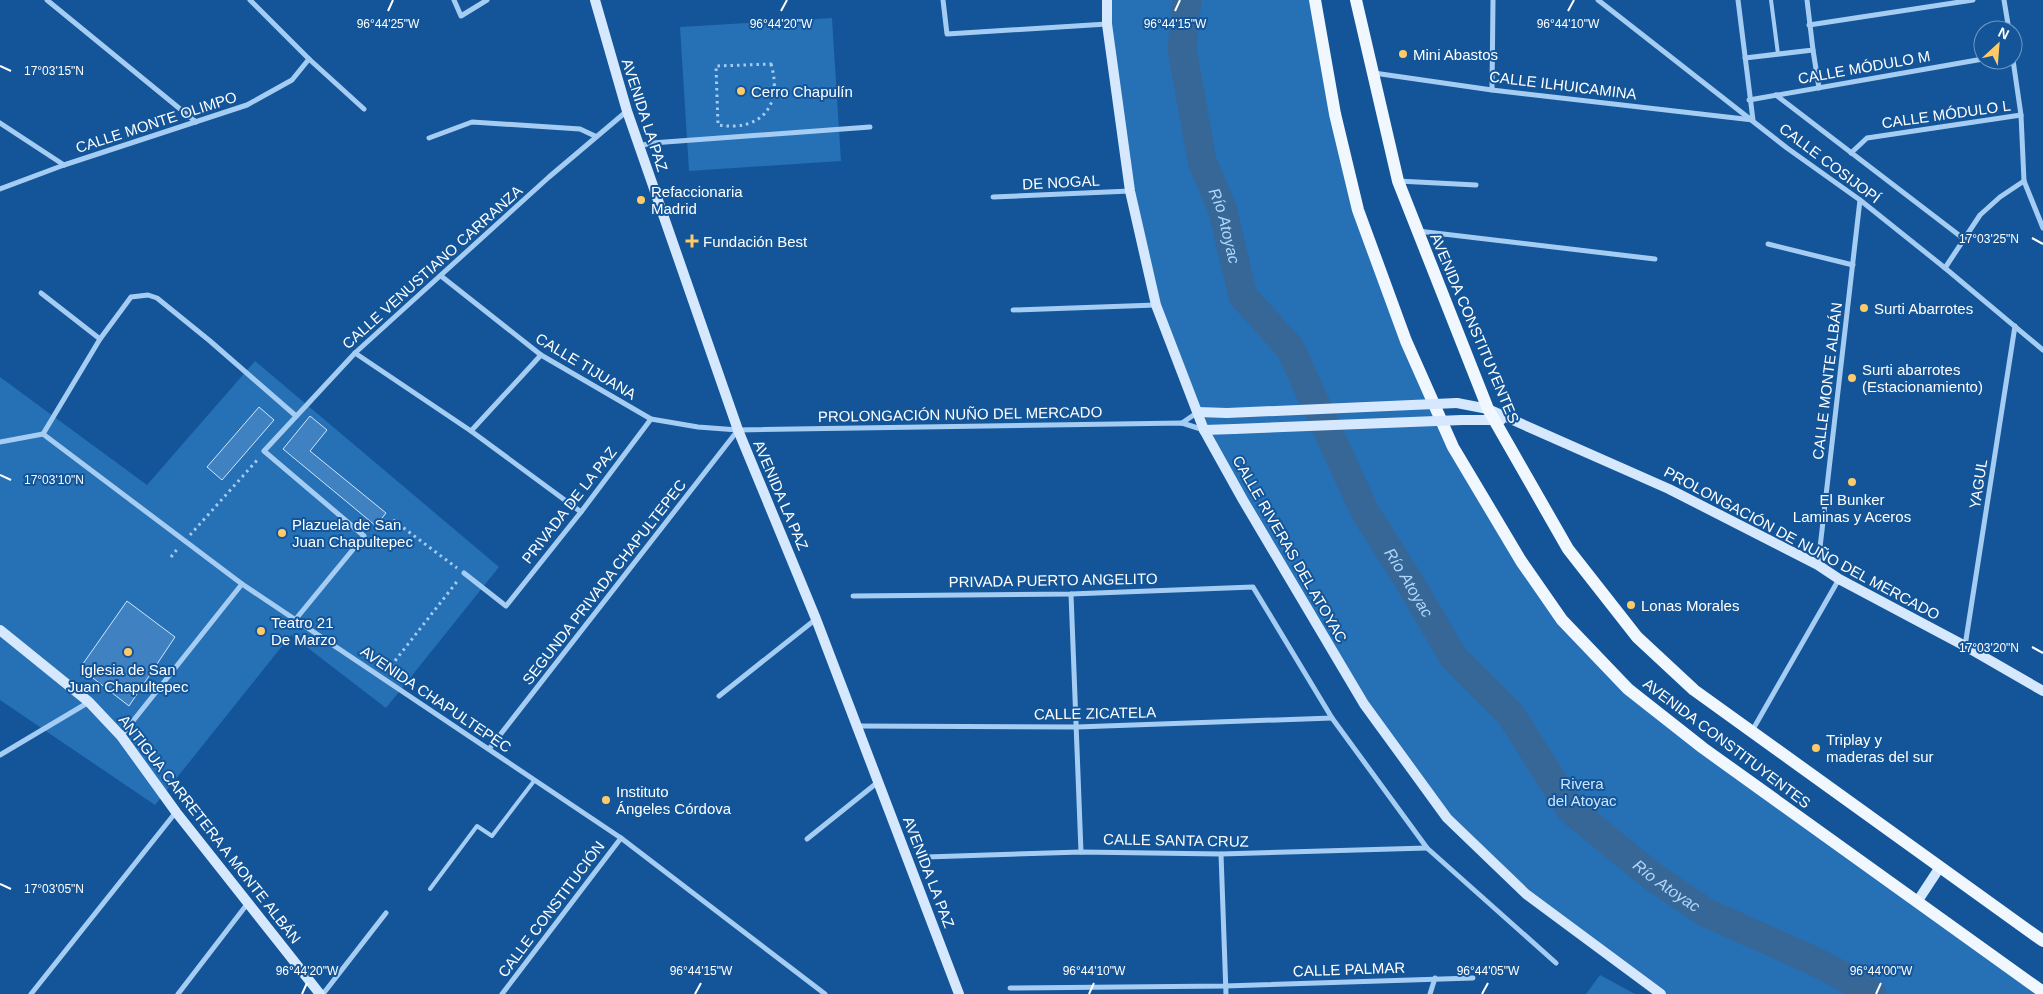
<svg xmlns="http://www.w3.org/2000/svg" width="2043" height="994" viewBox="0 0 2043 994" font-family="Helvetica,sans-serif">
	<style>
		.green { fill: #2670b6 }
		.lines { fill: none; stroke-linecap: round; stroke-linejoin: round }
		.river { stroke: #376797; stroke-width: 29 }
		.building { fill: #4081c1; stroke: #cde6fd }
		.path { stroke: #a5cdf3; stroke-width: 3; stroke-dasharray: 2.5 4; stroke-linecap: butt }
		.lane { stroke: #a5cdf3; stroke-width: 4 }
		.street { stroke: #a5cdf3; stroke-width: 5 }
		.secondary { stroke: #d5e8fd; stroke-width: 10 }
		.primary { stroke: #f1f7ff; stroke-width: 12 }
		.secondary-bridge { stroke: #d5e8fd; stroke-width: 10 }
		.ticks { fill: none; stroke: #fff; stroke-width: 2 }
		.poi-dot { fill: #ffca67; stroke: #135598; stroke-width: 2 }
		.labels { text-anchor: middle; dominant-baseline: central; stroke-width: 4; stroke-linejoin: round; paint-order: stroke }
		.poi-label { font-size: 15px; fill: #fff; stroke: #135598; text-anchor: start }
		.street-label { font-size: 15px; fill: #fff; stroke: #135598 }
		.park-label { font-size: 15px; fill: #cde6fd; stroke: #135598 }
		.water-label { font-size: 16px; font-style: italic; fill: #b2d7fa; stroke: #135598 }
		.ticks-label { font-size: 12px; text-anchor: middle; fill: #fff; stroke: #135598; stroke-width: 4; stroke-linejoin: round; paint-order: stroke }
	</style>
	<rect width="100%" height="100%" fill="#135598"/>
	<g class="green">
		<polygon points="1107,0 1318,0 1358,210 1453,447 1562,620 1703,748 2043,994 1661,994 1526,894 1447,818 1364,704 1204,430 1156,305 1130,191"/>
		<polygon points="832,18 841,161 689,171 680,27"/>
		<polygon points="255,361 499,567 386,708 291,635 155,805 0,700 0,377 147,485"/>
		<polygon points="1600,975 1635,994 1586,994"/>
	</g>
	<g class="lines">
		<path class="river" id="s1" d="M1187,0L1182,49L1202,161L1222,208L1243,296L1290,348L1365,512L1407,578L1454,658L1511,715L1571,810L1652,876L1705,912L1816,962L1867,989L1872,994"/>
	</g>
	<g class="building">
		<polygon points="259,407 274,420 222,480 207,467"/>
		<polygon points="310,416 327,430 310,451 386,513 376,526 283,449"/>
		<polygon points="127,601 175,637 129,706 80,668"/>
	</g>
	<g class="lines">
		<g class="path">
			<path d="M771,64C783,105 762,132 718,125L716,66Z"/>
			<polyline points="393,520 457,568"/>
			<polyline points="190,535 259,458"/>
			<polyline points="171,557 179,547"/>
			<polyline points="387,671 459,579"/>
		</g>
		<g class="lane">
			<polyline points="1771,0 1778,54"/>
			<polyline points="430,889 477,826 492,836 534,781"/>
		</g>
		<g class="street">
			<polyline points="47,0 196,122"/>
			<polyline points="250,0 309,59 364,109"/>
			<polyline points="454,0 461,16 487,0"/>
			<polyline points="943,0 947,34 1107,24"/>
			<polyline points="1598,0 1787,148 1860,200 1945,268 2043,350"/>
			<polyline points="2004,0 2009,30"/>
			<polyline points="1809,25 1973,0"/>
			<polyline points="1813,50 1819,88"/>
			<polyline points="1745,58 1813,50 1807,0"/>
			<polyline points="2013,60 2021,115 2024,181 2043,228"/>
			<polyline points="1374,73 1492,90 1753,120 1738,0"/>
			<polyline points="1492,90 1493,0"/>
			<polyline points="1776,95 1964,239"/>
			<polyline points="1749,100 1983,59"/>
			<polyline points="0,123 64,165"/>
			<polyline points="429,138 472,122 580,129 595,136"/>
			<polyline points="639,146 652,143 870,127"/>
			<polyline points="1851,153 1867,138 2021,115"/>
			<polyline points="1398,181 1476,185"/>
			<polyline points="0,189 64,165 247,105 292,80 309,59"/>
			<polyline points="993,197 1130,191"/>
			<polyline points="1418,231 1655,259"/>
			<polyline points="1768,244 1853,265"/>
			<polyline points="1945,268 1980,215 2000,197 2024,181"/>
			<polyline points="441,276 541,355 651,419 698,427 738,430 1182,423 1204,430"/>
			<polyline points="41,293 100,339"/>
			<polyline points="1013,310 1156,305"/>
			<polyline points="355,353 471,431 581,512"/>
			<polyline points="1182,423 1198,412"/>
			<polyline points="471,431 541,355"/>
			<polyline points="43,434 100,339 131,297 148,295 157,298 210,341 296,416"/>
			<polyline points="0,442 43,434 242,584 621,838 825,994"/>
			<polyline points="1818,565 1860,200"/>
			<polyline points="464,573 506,606 581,512 651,419"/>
			<polyline points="1071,594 1081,852"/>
			<polyline points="853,596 1071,594 1253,587 1332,718 1427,848 1556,963"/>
			<polyline points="295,620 364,536 264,451 355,353 549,177 627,111"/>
			<polyline points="1965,646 2015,326"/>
			<polyline points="719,696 816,619"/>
			<polyline points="858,726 1077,727 1332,718"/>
			<polyline points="1752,731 1839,579"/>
			<polyline points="121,736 242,584"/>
			<polyline points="489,749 738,430"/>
			<polyline points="0,755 89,702"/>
			<polyline points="807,839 878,782"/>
			<polyline points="1221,854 1226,994"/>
			<polyline points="926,857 1081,852 1221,854 1427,848"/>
			<polyline points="1010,988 1225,986 1473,978"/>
			<polyline points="31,994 176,812"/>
			<polyline points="178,994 248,903"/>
			<polyline points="323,994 386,913"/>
			<polyline points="502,994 621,838"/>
			<polyline points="1430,994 1435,978"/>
		</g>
		<g class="secondary">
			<polyline points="595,0 627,111 738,430 816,619 959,994"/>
			<polyline points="1107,0 1107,24 1130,191 1156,305 1204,430 1243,500 1364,704 1447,818 1526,894 1661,994"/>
			<polyline points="1457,403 1488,409 1669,489 1818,565 1839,579 1965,646 2043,691"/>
			<polyline points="1198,412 1227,413"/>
			<polyline points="1462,420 1501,420"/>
			<polyline points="1204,430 1234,429"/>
			<polyline points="0,630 89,702 121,736 176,812 320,994"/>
			<polyline points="1917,902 1940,867"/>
		</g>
		<g class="primary">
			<polyline points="1315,0 1335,114 1358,210 1406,341 1453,447 1521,561 1562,620 1628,689 1703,748 2043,992"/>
			<polyline points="1356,0 1398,181 1488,409 1568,549 1637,637 1694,690 2043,941"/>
		</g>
		<g class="secondary-bridge">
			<polyline points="1227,413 1457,403"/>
			<polyline points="1234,429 1462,420"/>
		</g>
	</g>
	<path class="ticks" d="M388,11L393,0M781,11L787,0M1175,11L1180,0M1568,11L1574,0M0,66L11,71M2032,238L2043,244M0,475L11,480M2032,647L2043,653M0,884L11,889M302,994L307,983M695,994L701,983M1089,994L1094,983M1482,994L1488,983M1876,994L1881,983"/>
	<g class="poi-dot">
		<circle cx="1403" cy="54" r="5"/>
		<circle cx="741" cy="91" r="5"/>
		<circle cx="641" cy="200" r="5"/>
		<path d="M689.5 233.5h5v5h5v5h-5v5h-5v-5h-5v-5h5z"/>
		<circle cx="1864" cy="308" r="5"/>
		<circle cx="1852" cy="378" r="5"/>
		<circle cx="1852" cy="482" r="5"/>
		<circle cx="282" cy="533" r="5"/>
		<circle cx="1631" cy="605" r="5"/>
		<circle cx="261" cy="631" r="5"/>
		<circle cx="128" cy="652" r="5"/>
		<circle cx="1816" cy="748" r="5"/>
		<circle cx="606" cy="800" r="5"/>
	</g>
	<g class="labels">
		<g class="poi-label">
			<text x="1413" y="54">Mini Abastos</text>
			<text x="751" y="91">Cerro Chapulín</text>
			<text x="651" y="191">Refaccionaria<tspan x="651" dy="17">Madrid</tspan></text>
			<text x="703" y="241">Fundación Best</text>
			<text x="1874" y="308">Surti Abarrotes</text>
			<text x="1862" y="369">Surti abarrotes<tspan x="1862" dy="17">(Estacionamiento)</tspan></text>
			<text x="1852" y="499" text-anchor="middle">El Bunker<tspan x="1852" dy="17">Laminas y Aceros</tspan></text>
			<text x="292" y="524">Plazuela de San<tspan x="292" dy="17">Juan Chapultepec</tspan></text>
			<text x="1641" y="605">Lonas Morales</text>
			<text x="271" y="622">Teatro 21<tspan x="271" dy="17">De Marzo</tspan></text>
			<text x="128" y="669" text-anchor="middle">Iglesia de San<tspan x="128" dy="17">Juan Chapultepec</tspan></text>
			<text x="1826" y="739">Triplay y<tspan x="1826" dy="17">maderas del sur</tspan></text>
			<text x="616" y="791">Instituto<tspan x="616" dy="17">Ángeles Córdova</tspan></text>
		</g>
		<g class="street-label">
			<text transform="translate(1864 67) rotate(-10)">CALLE MÓDULO M</text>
			<text transform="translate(1563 85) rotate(7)">CALLE ILHUICAMINA</text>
			<text transform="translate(1946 114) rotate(-8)">CALLE MÓDULO L</text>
			<text transform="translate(645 115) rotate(72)">AVENIDA LA PAZ</text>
			<text transform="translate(156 122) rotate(-18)">CALLE MONTE OLIMPO</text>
			<text transform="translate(1830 163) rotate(37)">CALLE COSIJOPÍ</text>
			<text transform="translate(1061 182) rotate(-3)">DE NOGAL</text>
			<text transform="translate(432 267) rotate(-42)">CALLE VENUSTIANO CARRANZA</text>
			<text transform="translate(1475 328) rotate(67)">AVENIDA CONSTITUYENTES</text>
			<text transform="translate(586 366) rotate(31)">CALLE TIJUANA</text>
			<text transform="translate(1827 381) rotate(-83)">CALLE MONTE ALBÁN</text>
			<text transform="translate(960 414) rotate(-1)">PROLONGACIÓN NUÑO DEL MERCADO</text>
			<text transform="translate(1978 484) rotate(-81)">YAGUL</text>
			<text transform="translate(781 495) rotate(67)">AVENIDA LA PAZ</text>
			<text transform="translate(569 505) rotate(-52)">PRIVADA DE LA PAZ</text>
			<text transform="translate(1802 543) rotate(28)">PROLONGACIÓN DE NUÑO DEL MERCADO</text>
			<text transform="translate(1290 549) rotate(60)">CALLE RIVERAS DEL ATOYAC</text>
			<text transform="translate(1053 580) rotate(-1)">PRIVADA PUERTO ANGELITO</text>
			<text transform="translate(604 582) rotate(-52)">SEGUNDA PRIVADA CHAPULTEPEC</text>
			<text transform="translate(436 699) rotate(34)">AVENIDA CHAPULTEPEC</text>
			<text transform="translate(1095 713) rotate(-1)">CALLE ZICATELA</text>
			<text transform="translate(1727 743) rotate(37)">AVENIDA CONSTITUYENTES</text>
			<text transform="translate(210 829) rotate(52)">ANTIGUA CARRETERA A MONTE ALBÁN</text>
			<text transform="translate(1176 840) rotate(1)">CALLE SANTA CRUZ</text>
			<text transform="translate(929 872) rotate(69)">AVENIDA LA PAZ</text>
			<text transform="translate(551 909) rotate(-53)">CALLE CONSTITUCIÓN</text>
			<text transform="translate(1349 969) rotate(-2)">CALLE PALMAR</text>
		</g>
		<g class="park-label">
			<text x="1582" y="783">Rivera<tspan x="1582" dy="17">del Atoyac</tspan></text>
		</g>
		<g class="water-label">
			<text stroke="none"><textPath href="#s1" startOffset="232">Río Atoyac</textPath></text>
			<text stroke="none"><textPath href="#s1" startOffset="638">Río Atoyac</textPath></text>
			<text stroke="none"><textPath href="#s1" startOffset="1041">Río Atoyac</textPath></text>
		</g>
	</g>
	<g class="ticks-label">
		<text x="388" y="28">96°44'25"W</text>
		<text x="781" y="28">96°44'20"W</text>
		<text x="1175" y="28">96°44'15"W</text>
		<text x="1568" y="28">96°44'10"W</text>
		<text x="54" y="75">17°03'15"N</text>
		<text x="1989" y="243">17°03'25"N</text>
		<text x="54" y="484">17°03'10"N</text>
		<text x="1989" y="652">17°03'20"N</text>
		<text x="54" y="893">17°03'05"N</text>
		<text x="307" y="975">96°44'20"W</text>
		<text x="701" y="975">96°44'15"W</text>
		<text x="1094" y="975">96°44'10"W</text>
		<text x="1488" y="975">96°44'05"W</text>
		<text x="1881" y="975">96°44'00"W</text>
	</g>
	<g transform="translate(1998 45) rotate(26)"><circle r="24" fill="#135598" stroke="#7199c1"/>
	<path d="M0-4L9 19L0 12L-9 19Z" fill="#ffca67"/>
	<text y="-8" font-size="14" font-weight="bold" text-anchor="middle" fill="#ffffff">N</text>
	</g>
</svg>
